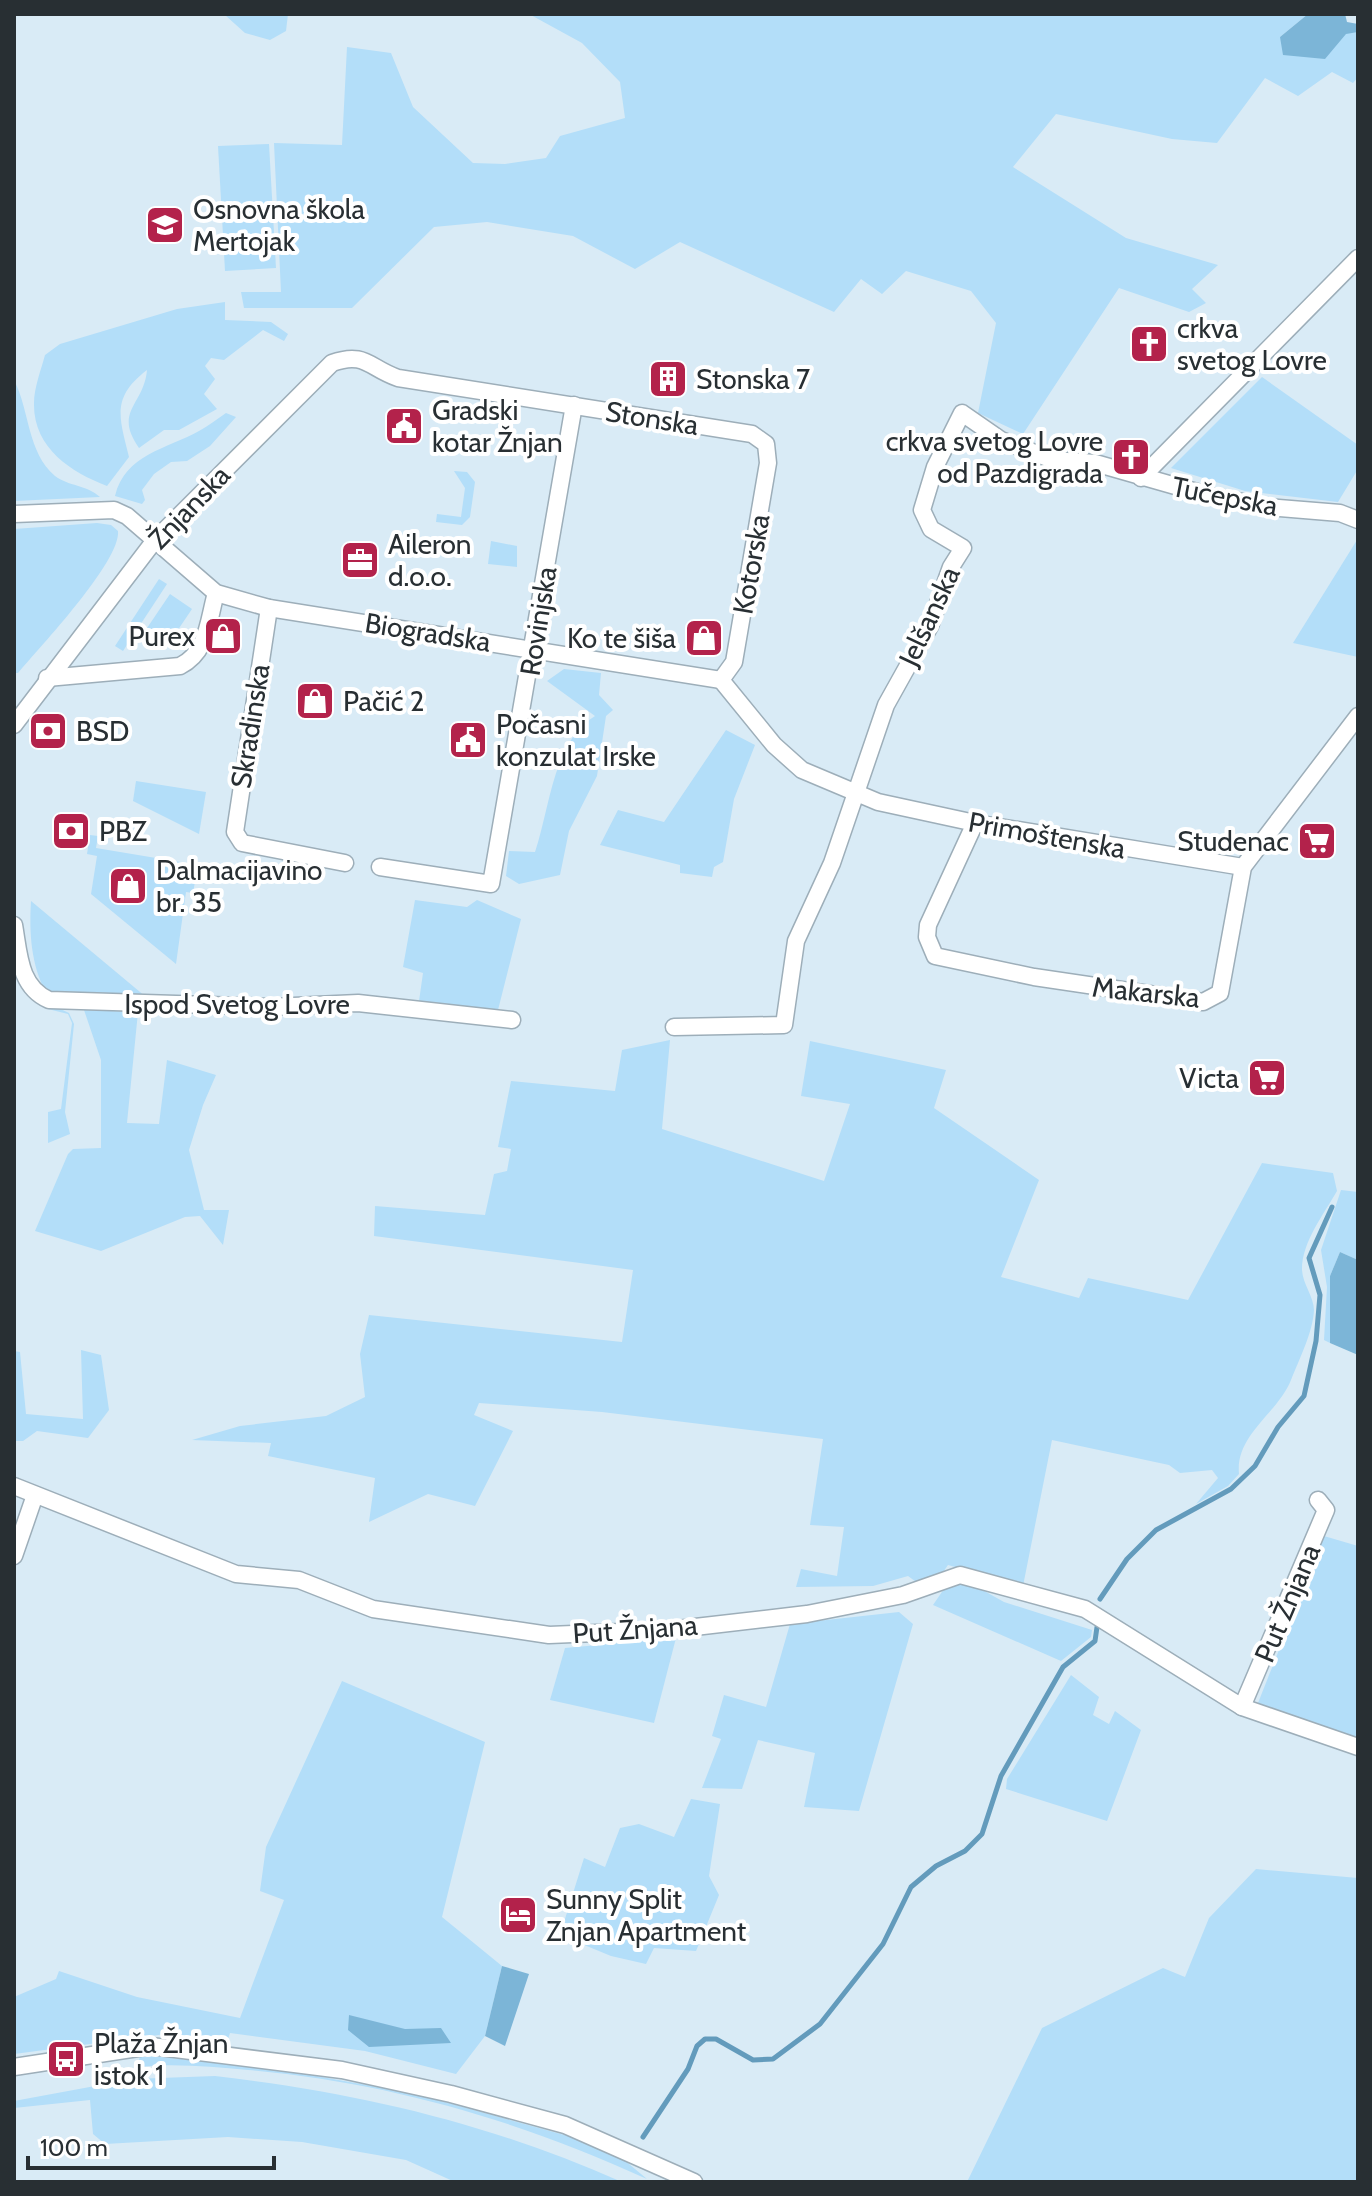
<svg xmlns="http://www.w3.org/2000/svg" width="1372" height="2196" viewBox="0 0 1372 2196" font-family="Cabin,sans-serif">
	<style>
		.green { fill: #b3def9 }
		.forest { fill: #7cb5d7 }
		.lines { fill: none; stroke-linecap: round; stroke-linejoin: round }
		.stream { stroke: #639bbc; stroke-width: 5 }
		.street-casing { stroke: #9daeb9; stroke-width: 19 }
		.street { stroke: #fff; stroke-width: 16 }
		.labels { text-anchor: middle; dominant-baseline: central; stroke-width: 8; stroke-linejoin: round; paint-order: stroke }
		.poi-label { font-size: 28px; fill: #282f33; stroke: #fff; text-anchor: start }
		.street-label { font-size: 28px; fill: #282f33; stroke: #fff }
	</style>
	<rect width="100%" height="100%" fill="#d9ebf6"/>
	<g class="green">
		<polygon points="288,14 286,31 270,40 245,33 225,15"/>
		<polygon points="529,14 1308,14 1280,37 1358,32 1358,77 1353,83 1332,72 1298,96 1265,78 1217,143 1172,139 1056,114 1013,167 1126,238 1218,265 1192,289 1206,303 1189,312 1119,288 1023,434 978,413 996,323 971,291 906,271 882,294 861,279 834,312 680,242 635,269 573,236 487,222 434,227 352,308 244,308 241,292 281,292 274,143 342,145 347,47 391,53 413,107 473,163 505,164 546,158 560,136 625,118 620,82 582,43"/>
		<polygon points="269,144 276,268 225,271 218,146"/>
		<path d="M225,302V320L271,322L288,334L284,341L263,330L224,360L211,358L205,366L215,379L204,394L217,409L179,430H164L139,448C113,411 144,405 147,370C110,398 120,419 129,457L107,486C71,472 33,448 34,403C34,388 41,370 45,355L60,344L177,309Z"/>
		<polygon points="1262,377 1358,445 1358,469 1338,502 1245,491 1171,468"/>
		<path d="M14,380C30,411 27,452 55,476C68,486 87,485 100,497L14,501Z"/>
		<path d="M226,413L236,417L210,446L187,461L171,462L154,474L142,490L145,500L142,504L115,496C125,454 167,449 199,431C208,426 217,419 226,413Z"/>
		<polygon points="454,471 467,472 475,482 470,517 462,525 436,522 437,514 461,517 465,488"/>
		<path d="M97,523L111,525L118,531C121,561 40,647 18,673H14V529Z"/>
		<polygon points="1357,540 1358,657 1293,643"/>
		<polygon points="491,541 517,546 517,567 488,564"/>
		<polygon points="159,579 167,584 123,651 115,646"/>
		<polygon points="170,594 192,609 165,649 143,634"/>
		<path d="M564,669L601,673L599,695L613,710L606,716L597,776L569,831L560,875L519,884L506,876L509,851L535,852C550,808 553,741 595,716L547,681Z"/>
		<polygon points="726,730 755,745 734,799 723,862 714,867 712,877 680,873 680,865 600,845 618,810 664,822"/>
		<polygon points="136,781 206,792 199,834 133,801"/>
		<polygon points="90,835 98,836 96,848 198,865 193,893 186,892 176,964 91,894 97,856 87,854"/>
		<polygon points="415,900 467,907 477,900 521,919 498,1010 419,1001 423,973 403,967"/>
		<path d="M31,901L146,997L46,993C31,965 29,933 31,901Z"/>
		<polygon points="52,1005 69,1013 74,1024 65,1112 70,1134 48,1143 48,1112 61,1109 72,1023 68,1014 48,1009"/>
		<polygon points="84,1010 138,1012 127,1123 159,1124 167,1060 216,1075 203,1105 189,1150 204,1210 229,1210 223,1245 200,1216 185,1217 101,1251 35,1231 68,1154 73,1149 101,1148 101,1060"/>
		<path d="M670,1040L662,1129L824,1181L850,1104L801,1096L810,1041L946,1070L934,1108L1039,1180L1001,1277L1079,1298L1088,1278L1188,1300L1262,1163L1333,1173L1337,1191C1324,1214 1302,1242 1302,1269C1302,1283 1314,1297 1314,1310C1313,1332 1299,1360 1291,1380C1278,1413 1235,1435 1239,1474L1228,1486L1196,1504L1218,1478L1212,1470L1180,1473L1169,1465L1052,1440L1023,1586L948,1565L941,1575L919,1584L908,1576L873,1586L796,1587L801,1569L837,1576L844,1527L810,1525L823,1439L602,1412L479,1403L474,1415L513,1431L475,1506L428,1494L369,1522L375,1478L268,1456L271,1443L192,1440L240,1426L326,1416L365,1397L360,1354L369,1315L622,1342L633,1270L374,1236L375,1206L485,1215L494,1174L507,1171L511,1149L498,1147L511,1081L615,1091L622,1050Z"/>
		<polygon points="1341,1190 1358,1192 1358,1260 1340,1252 1330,1276 1330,1343 1324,1340 1327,1287 1321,1250"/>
		<polygon points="81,1350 101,1355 109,1410 88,1438 37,1431 23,1441 14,1441 14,1351 20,1352 26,1414 83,1419"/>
		<polygon points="1324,1536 1358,1546 1358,1738 1258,1703"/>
		<polygon points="970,1583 1004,1602 1092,1630 1091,1637 1061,1661 933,1605 946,1586"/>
		<polygon points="899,1612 913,1624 859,1811 804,1807 815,1753 758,1740 742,1789 702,1788 721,1739 712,1736 724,1695 766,1707 790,1624"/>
		<polygon points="676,1638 654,1723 550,1700 565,1648"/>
		<polygon points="1071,1675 1099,1697 1093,1715 1109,1724 1115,1711 1141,1730 1107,1821 1006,1789 1007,1779"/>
		<polygon points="342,1681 485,1742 442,1917 502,1966 485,2036 456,2074 365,2051 230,2033 227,2042 166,2034 14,2054 14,1997 56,1979 59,1971 137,1997 240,2018 284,1900 260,1891 266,1847"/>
		<polygon points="691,1799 720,1804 709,1876 719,1895 696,1951 654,1948 646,1964 611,1956 560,1935 584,1858 605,1867 620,1828 639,1824 674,1837"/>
		<polygon points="1256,1869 1358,1878 1358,2182 967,2182 1042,2028 1163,1968 1185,1977 1209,1918"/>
		<path d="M140,2055L271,2068L412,2093L579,2139L623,2159L647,2179C521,2121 387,2082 248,2070C212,2067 175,2063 138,2067Z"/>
		<path d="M215,2076C361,2093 488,2123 622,2182H455L406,2160L302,2142L228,2137L105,2144L93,2134L90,2100L14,2108V2101L133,2079Z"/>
	</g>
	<g class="forest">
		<polygon points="1308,14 1345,14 1347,22 1358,24 1358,32 1346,34 1325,59 1283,55 1280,37"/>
		<polygon points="1340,1252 1358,1260 1358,1355 1330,1343 1330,1276"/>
		<polygon points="502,1966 529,1974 505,2046 485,2036"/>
		<polygon points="349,2015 405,2029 441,2028 451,2043 369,2047 348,2030"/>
	</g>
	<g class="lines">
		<g class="stream">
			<polyline points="1100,1599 1127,1559 1156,1530 1231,1489 1255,1466 1278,1427 1304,1396 1316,1341 1320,1295 1309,1258 1332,1207"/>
			<polyline points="643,2137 688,2069 697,2046 705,2039 716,2039 753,2060 773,2059 820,2024 883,1944 911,1887 936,1866 965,1851 982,1834 1001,1776 1063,1667 1095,1641 1097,1627"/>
		</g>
		<g class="street-casing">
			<g id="street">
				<polyline points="1141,478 1358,258"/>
				<polyline points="14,514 114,510 127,516 216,593 269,608 721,680"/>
				<polyline points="269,608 235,832 242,843 345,863"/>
				<path d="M47,678L180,666C208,652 208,621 216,593"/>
				<polyline points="721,680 774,745 802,770 878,802 975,823 1243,867"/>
				<path d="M14,725L155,540L332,363C365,351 369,368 398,378L752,434L766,444L768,463L734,662L721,680"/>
				<polyline points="975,823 928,925 927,937 935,956 1034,977 1203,1002 1220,993 1243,867 1358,716"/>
				<polyline points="380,867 491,884 574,405"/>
				<path d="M14,925C19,953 19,987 49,1000L272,1007L358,1003L512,1020"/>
				<polyline points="674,1027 784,1025 796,941 832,863 886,705 930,626 951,567 963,548 931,529 922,510 935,467 962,413 1001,440 1053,460 1095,463 1207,495 1268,507 1340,513 1358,520"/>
				<polyline points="14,1486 236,1574 299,1580 373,1609 549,1635 669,1630 807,1614 903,1595 960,1575 1085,1609 1242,1707 1358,1747"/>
				<polyline points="14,1556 35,1495"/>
				<polyline points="1242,1707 1326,1510 1318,1500"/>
				<polyline points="14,2067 151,2046 342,2070 451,2094 565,2125 694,2182"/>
			</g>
		</g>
		<use href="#street" class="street"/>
	</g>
	<defs>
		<g id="school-square" transform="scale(2)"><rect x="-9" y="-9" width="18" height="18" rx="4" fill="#b3224b" stroke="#fff"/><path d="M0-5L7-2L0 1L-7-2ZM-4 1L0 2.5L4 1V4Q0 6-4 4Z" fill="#fff"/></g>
		<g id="church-square" transform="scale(2)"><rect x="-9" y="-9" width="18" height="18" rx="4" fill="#b3224b" stroke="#fff"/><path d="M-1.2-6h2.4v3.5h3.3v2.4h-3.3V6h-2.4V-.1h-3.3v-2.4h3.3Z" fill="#fff"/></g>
		<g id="building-square" transform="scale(2)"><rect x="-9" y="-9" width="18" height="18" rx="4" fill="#b3224b" stroke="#fff"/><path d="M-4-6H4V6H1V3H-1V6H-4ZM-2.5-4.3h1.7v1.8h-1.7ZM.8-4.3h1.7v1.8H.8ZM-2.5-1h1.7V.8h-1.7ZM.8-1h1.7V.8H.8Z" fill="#fff"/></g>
		<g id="civic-square" transform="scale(2)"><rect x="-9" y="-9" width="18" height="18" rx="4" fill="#b3224b" stroke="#fff"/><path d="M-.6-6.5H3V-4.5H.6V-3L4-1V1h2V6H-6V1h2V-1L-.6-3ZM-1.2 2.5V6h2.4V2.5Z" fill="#fff"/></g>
		<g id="office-square" transform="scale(2)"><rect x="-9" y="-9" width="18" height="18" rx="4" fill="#b3224b" stroke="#fff"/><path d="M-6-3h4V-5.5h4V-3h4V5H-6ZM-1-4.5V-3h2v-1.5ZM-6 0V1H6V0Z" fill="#fff"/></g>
		<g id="shop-square" transform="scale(2)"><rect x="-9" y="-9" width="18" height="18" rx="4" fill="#b3224b" stroke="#fff"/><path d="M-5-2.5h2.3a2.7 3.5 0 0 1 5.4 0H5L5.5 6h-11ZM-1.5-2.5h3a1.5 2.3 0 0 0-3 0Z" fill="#fff"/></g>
		<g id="bank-square" transform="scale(2)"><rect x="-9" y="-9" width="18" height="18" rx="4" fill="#b3224b" stroke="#fff"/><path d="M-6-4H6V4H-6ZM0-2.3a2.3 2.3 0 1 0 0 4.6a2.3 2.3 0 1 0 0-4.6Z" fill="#fff"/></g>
		<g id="supermarket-square" transform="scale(2)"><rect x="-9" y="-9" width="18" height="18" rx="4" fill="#b3224b" stroke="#fff"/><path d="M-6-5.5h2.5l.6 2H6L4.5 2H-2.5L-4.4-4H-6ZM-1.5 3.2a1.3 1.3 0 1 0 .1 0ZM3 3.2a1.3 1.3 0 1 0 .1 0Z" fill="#fff"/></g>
		<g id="hotel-square" transform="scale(2)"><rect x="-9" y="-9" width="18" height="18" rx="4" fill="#b3224b" stroke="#fff"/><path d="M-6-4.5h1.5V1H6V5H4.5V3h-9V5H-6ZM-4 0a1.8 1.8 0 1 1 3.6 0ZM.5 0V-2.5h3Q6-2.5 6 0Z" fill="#fff"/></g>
		<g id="bus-square" transform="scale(2)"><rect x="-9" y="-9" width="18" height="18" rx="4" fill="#b3224b" stroke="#fff"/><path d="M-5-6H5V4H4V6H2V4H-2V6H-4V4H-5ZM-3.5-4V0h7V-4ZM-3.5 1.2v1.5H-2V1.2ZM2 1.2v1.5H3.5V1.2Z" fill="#fff"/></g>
	</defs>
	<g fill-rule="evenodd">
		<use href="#school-square" x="165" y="225"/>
		<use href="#church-square" x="1149" y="344"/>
		<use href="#building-square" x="668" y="379"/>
		<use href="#civic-square" x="404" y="426"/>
		<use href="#church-square" x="1131" y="457"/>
		<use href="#office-square" x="360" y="560"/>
		<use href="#shop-square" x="223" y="636"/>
		<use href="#shop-square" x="704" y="638"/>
		<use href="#shop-square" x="315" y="701"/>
		<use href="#bank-square" x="48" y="731"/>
		<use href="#civic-square" x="468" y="740"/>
		<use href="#bank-square" x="71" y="831"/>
		<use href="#supermarket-square" x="1317" y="841"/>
		<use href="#shop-square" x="128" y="886"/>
		<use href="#supermarket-square" x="1267" y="1078"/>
		<use href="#hotel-square" x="518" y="1915"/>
		<use href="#bus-square" x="66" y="2059"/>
	</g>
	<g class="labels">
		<g class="poi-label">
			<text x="193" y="209">Osnovna škola<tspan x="193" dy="32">Mertojak</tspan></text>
			<text x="1177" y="328">crkva<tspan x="1177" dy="32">svetog Lovre</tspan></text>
			<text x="696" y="379">Stonska 7</text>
			<text x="432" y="410">Gradski<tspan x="432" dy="32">kotar Žnjan</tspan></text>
			<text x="1103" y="441" text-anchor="end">crkva svetog Lovre<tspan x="1103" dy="32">od Pazdigrada</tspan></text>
			<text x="388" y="544">Aileron<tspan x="388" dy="32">d.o.o.</tspan></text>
			<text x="195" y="636" text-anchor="end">Purex</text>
			<text x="676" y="638" text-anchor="end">Ko te šiša</text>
			<text x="343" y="701">Pačić 2</text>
			<text x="496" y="724">Počasni<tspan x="496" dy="32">konzulat Irske</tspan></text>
			<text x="76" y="731">BSD</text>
			<text x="99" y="831">PBZ</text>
			<text x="1289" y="841" text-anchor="end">Studenac</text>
			<text x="156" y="870">Dalmacijavino<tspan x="156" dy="32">br. 35</tspan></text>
			<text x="1239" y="1078" text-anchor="end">Victa</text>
			<text x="546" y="1899">Sunny Split<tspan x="546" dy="32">Znjan Apartment</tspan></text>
			<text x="94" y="2043">Plaža Žnjan<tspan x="94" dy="32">istok 1</tspan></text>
		</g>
		<g class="street-label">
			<text transform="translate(652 418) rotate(9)">Stonska</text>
			<text transform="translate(1225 496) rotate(11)">Tučepska</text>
			<text transform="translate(189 507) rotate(-46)">Žnjanska</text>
			<text transform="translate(751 564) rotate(-80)">Kotorska</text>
			<text transform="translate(929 616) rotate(-65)">Jelšanska</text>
			<text transform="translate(538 621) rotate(-81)">Rovinjska</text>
			<text transform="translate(428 632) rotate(9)">Biogradska</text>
			<text transform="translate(250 726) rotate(-81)">Skradinska</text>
			<text transform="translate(1047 835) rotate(10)">Primoštenska</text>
			<text transform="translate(1146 992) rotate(6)">Makarska</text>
			<text x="237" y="1004">Ispod Svetog Lovre</text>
			<text transform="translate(1287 1603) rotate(-67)">Put Žnjana</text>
			<text transform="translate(635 1629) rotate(-4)">Put Žnjana</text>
		</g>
	</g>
	<rect width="1372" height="2196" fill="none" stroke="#282f33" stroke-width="32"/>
	<path d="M28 2156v12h246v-12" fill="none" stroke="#282f33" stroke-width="4"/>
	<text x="40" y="2156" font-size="24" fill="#282f33" stroke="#ffffff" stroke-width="6" paint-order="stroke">100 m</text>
</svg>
